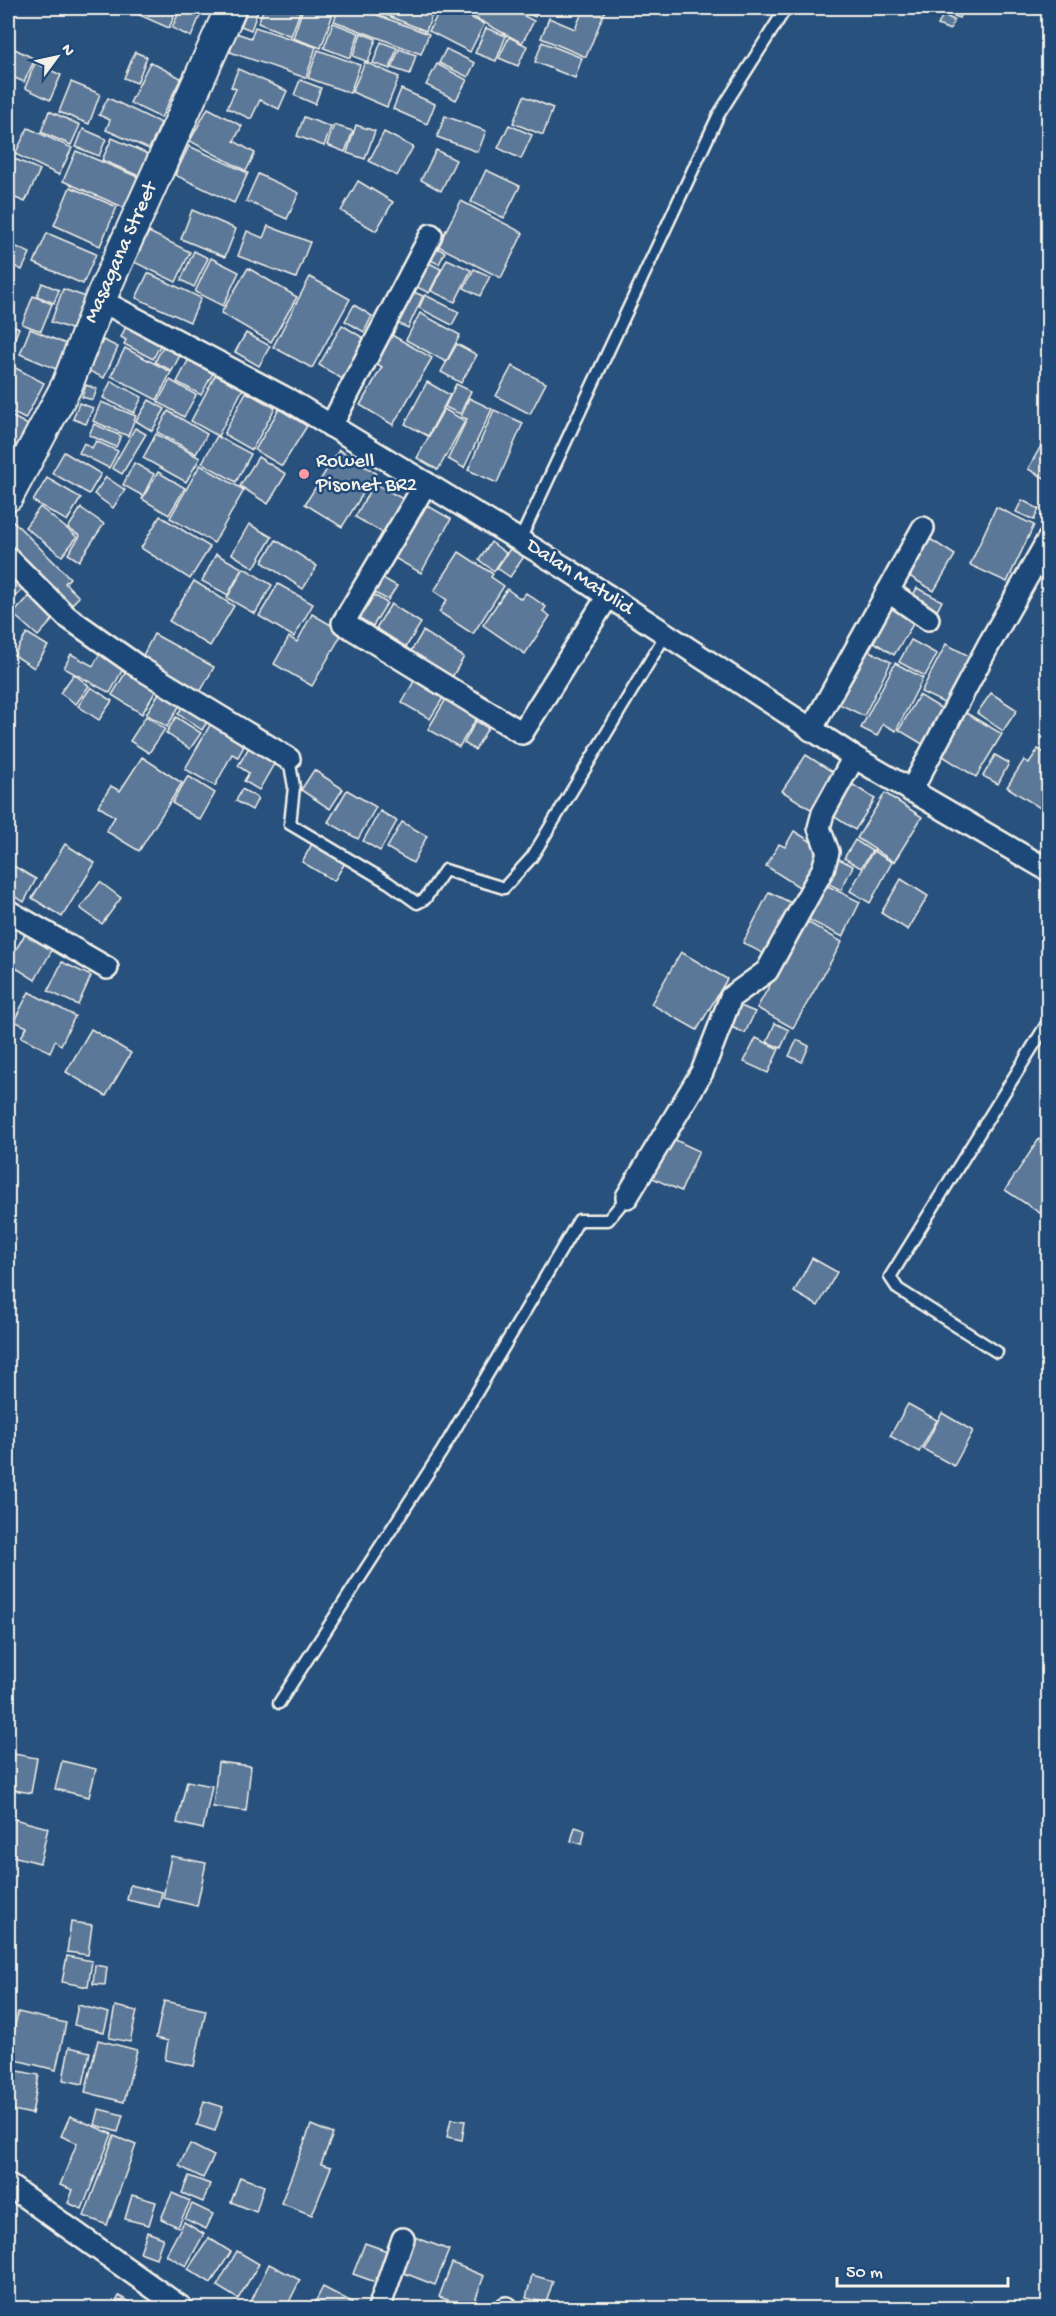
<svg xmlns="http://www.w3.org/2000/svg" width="1056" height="2316" viewBox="0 0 1056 2316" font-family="'Gochi Hand',sans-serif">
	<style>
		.building { fill: #5b7899; stroke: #f4f1e8; stroke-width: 1.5 }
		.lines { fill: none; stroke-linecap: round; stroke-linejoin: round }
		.lane-casing { stroke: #f4f1e8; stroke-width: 15 }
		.street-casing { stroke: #f4f1e8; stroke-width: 26 }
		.secondary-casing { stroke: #f4f1e8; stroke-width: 34 }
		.lane { stroke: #1f4a7a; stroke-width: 10 }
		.street { stroke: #1f4a7a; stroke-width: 21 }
		.secondary { stroke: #1f4a7a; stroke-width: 30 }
		.poi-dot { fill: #ff9aa2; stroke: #1f4a7a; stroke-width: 2 }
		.labels { text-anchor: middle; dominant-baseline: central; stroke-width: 5; stroke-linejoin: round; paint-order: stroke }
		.street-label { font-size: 21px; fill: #f4f1e8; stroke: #1f4a7a }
		.poi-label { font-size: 21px; fill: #f4f1e8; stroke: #1f4a7a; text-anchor: start }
	</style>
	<rect width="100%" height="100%" fill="#28517e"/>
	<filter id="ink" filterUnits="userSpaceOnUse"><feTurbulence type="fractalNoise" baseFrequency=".0167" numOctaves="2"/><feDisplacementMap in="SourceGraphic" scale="12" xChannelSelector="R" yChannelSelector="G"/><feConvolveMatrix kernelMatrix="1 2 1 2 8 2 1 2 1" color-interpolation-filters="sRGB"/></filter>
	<g filter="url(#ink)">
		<g class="building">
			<polygon points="140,8 178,8 169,28 137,14"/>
			<polygon points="181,8 200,16 191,37 172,28"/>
			<polygon points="248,8 259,8 251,30 241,26"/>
			<polygon points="264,8 289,8 300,12 291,36 258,23"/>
			<polygon points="303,8 335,8 321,48 293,38"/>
			<polygon points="339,8 358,8 429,34 421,54 334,21"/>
			<polygon points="368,8 420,8 433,13 426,31"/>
			<polygon points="441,8 452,8 484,24 470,52 429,31"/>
			<polygon points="471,8 509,8 534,21 522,43 468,14"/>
			<polygon points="515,8 539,8 535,17"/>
			<polygon points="584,8 597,8 605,11 586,57 541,38 549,18 575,29"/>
			<polygon points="944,8 964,8 959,18 943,11"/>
			<polygon points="943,15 954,20 950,30 938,25"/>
			<polygon points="333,23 359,33 350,58 324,48"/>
			<polygon points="255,27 316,47 306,78 230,52 236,33 251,38"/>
			<polygon points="486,28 506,36 496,61 475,53"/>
			<polygon points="361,33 376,39 368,62 353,56"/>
			<polygon points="509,37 527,46 518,66 499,58"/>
			<polygon points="381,42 397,48 390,69 373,63"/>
			<polygon points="542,42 582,58 575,78 535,62"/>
			<polygon points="9,46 35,59 24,82 8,75"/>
			<polygon points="399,49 416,55 410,74 392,68"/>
			<polygon points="446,49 475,63 468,77 439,63"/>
			<polygon points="318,50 360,65 350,93 308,78"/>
			<polygon points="135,52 147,57 137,83 124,78"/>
			<polygon points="150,62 181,78 161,118 130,103"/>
			<polygon points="365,62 399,77 387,107 352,92"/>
			<polygon points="35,63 61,75 50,100 25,88"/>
			<polygon points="437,64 467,80 456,100 426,85"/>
			<polygon points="238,69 287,91 279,109 260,100 251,119 227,108 236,89 231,87"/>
			<polygon points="300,80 321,88 315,104 294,95"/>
			<polygon points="71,82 100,94 89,124 59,112"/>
			<polygon points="401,89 435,104 427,124 393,109"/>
			<polygon points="524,96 553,108 543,135 513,123"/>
			<polygon points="108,98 161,123 149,149 106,130 110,120 99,115"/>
			<polygon points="208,108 242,126 234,141 255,153 246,171 190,141"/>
			<polygon points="49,111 80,125 71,145 41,132"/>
			<polygon points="445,116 486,131 478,152 437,137"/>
			<polygon points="304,117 331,127 324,146 297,136"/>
			<polygon points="334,125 353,131 345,152 327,145"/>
			<polygon points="356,125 375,131 365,159 347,153"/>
			<polygon points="509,125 532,135 521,159 498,148"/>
			<polygon points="28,128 72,148 59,175 15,154"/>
			<polygon points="83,129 106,139 99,156 76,147"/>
			<polygon points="384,132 413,147 397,176 369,161"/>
			<polygon points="112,138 148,154 139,176 102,160"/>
			<polygon points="189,146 248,173 234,203 175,175"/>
			<polygon points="436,150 456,160 441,191 421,180"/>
			<polygon points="76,151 138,177 125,208 63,181"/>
			<polygon points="8,156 40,170 25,202 8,195"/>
			<polygon points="486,170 520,186 504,218 471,202"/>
			<polygon points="258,174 299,193 287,219 246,201"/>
			<polygon points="358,181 393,202 376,231 341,211"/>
			<polygon points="70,187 117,207 100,246 54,225"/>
			<polygon points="461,201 523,233 501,278 438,246"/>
			<polygon points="192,210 236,229 225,257 181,239"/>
			<polygon points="268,226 310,242 296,278 238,256 247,231 263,238"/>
			<polygon points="149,232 190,252 176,282 134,262"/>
			<polygon points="47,233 96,254 83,284 34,263"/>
			<polygon points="8,243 30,253 22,270 8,263"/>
			<polygon points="433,246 445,252 439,264 426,258"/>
			<polygon points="194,251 208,258 194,287 181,280"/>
			<polygon points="211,258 239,272 223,306 195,292"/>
			<polygon points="447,259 471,270 455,302 431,291"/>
			<polygon points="429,263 441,269 429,293 417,287"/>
			<polygon points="248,268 297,297 271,342 221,313"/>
			<polygon points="474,269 490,276 480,296 464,288"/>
			<polygon points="148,273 201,298 190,322 136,298"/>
			<polygon points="310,277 350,299 312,368 273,347"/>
			<polygon points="42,283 59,290 54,303 37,296"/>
			<polygon points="63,289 89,298 77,331 51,322"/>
			<polygon points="409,290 423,296 408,328 395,322"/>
			<polygon points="425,295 459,312 452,325 419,308"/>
			<polygon points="33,296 52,304 41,331 22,324"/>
			<polygon points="354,305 372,316 364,332 345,321"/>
			<polygon points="420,313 460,335 446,362 406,340"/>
			<polygon points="129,320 164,338 153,359 124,344 126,340 121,337"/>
			<polygon points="8,323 19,328 11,348 8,347"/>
			<polygon points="342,325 370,342 347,382 319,365"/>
			<polygon points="30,329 66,344 56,369 20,354"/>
			<polygon points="246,333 270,346 259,366 235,352"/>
			<polygon points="390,334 432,358 393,425 360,405 382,367 374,362"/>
			<polygon points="103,340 118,347 104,378 89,371"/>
			<polygon points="164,344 181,353 172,371 155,362"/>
			<polygon points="457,344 477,355 461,383 441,372"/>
			<polygon points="125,348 171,372 157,400 111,376"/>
			<polygon points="193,351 218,364 201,395 177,382"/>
			<polygon points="8,364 44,383 25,419 8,410"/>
			<polygon points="512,366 546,383 530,414 496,396"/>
			<polygon points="219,368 246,383 218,436 191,421"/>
			<polygon points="170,380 196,395 184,417 158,402"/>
			<polygon points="111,381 142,397 134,413 103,398"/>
			<polygon points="427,382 450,395 428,436 405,424"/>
			<polygon points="456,384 471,391 460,414 445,407"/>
			<polygon points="86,385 97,389 93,400 82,397"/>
			<polygon points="246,392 275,408 252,450 224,434"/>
			<polygon points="469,398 492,409 464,468 448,459 467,419 461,417"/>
			<polygon points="149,400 165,409 152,431 136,421"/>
			<polygon points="101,402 136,416 128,436 93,421"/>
			<polygon points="79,403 93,408 86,424 73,419"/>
			<polygon points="279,409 307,426 282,466 255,450"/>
			<polygon points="444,409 465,421 438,470 417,458"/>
			<polygon points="494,410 523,423 497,483 468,470"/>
			<polygon points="168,411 207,434 196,454 157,432"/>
			<polygon points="8,414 28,425 17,446 11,442 8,450"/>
			<polygon points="94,424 121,436 116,447 89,435"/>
			<polygon points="135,428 146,434 122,474 112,468"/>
			<polygon points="156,434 200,458 186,482 143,458"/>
			<polygon points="217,436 251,454 236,482 202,463"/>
			<polygon points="1046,437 1048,438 1048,480 1028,469"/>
			<polygon points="96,441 118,451 109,468 79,453 84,443 92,448"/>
			<polygon points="339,450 376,473 342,527 305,504"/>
			<polygon points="64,452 101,474 89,494 52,473"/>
			<polygon points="258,457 286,474 268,504 240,486"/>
			<polygon points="134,463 154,474 143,496 123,485"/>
			<polygon points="200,465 244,490 214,543 170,518"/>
			<polygon points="158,472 185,488 169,515 142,499"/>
			<polygon points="106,477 125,490 113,508 94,494"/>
			<polygon points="47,478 81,498 67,521 33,501"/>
			<polygon points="374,483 405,500 385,534 355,517"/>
			<polygon points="1022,500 1039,509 1034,520 1016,512"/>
			<polygon points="421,502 451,519 421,573 391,556"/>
			<polygon points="40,507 77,537 62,556 25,527"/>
			<polygon points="996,507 1034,525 1007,582 970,565"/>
			<polygon points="81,508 104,524 79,561 68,554 80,536 68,528"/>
			<polygon points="160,516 210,547 190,579 141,548"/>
			<polygon points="13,521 70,578 65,583 79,597 64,612 8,556 8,527"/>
			<polygon points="249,524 272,537 254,568 232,554"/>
			<polygon points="930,539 955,555 934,591 909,576"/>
			<polygon points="276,540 317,566 303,589 262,562"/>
			<polygon points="491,542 506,553 494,571 479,560"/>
			<polygon points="512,546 525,555 510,577 497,568"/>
			<polygon points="459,552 493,574 491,577 504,586 473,634 439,612 447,600 434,591"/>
			<polygon points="216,554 242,568 228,595 202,581"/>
			<polygon points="8,561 29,583 8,603"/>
			<polygon points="244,568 272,585 255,614 227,598"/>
			<polygon points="381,577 397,586 388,600 373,592"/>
			<polygon points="194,581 234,606 210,646 169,621"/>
			<polygon points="278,584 313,604 294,637 259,616"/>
			<polygon points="917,588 942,601 936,613 911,599"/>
			<polygon points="507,589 521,599 526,593 546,607 543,611 550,616 525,654 483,625"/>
			<polygon points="33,592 58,614 38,636 13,614"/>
			<polygon points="372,594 387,603 373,626 358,617"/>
			<polygon points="887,603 915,621 894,655 866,637"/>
			<polygon points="391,604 421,623 406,647 376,628"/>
			<polygon points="312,614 343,632 312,686 274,664 289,637 297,642"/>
			<polygon points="423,631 464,657 448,684 407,658"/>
			<polygon points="27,633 48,646 34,668 14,655"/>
			<polygon points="154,634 214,667 198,696 139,663"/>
			<polygon points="911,640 937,654 925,676 899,662"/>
			<polygon points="946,644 973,658 948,705 921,692"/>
			<polygon points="862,647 891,662 864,716 835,702"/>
			<polygon points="102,650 126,663 110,693 64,668 71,654 93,666"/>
			<polygon points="895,663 923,678 896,731 883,724 877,736 861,728"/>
			<polygon points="130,665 160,684 142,714 112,695"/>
			<polygon points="74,674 89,686 76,704 60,693"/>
			<polygon points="414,681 443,698 430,719 402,703"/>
			<polygon points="164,685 184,698 167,727 146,714"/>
			<polygon points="91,687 112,701 99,720 78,706"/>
			<polygon points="991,693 1017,710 1003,731 977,713"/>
			<polygon points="919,695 949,713 929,748 899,730"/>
			<polygon points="446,699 477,718 459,747 428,729"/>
			<polygon points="186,701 211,716 202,730 178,714"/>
			<polygon points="966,713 1002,734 976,777 941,755"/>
			<polygon points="146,716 165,729 149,753 130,741"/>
			<polygon points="176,717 201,733 190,749 166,733"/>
			<polygon points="214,718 249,737 238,757 232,754 215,786 185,769"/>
			<polygon points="476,721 488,728 475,750 464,743"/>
			<polygon points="252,742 278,757 259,790 244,781 249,773 238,766"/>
			<polygon points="1038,749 1046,754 1048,751 1048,813 1007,787 1024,760 1029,763"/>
			<polygon points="806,755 836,774 812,810 782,791"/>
			<polygon points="995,755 1009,763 998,784 983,776"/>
			<polygon points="142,757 182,783 139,851 106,831 115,817 98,806 111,786 120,791"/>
			<polygon points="314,770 343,789 330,809 301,790"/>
			<polygon points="188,776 215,793 200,820 172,803"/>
			<polygon points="847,781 875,799 855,830 827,812"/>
			<polygon points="242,789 258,798 252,810 236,801"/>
			<polygon points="347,790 376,807 358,839 328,822"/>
			<polygon points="885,793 922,817 894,862 857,838"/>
			<polygon points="380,811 397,821 380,851 363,841"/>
			<polygon points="402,822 427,836 413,863 387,848"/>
			<polygon points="794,831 823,849 799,887 766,866 779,844 785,847"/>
			<polygon points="855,840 872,851 861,868 844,858"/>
			<polygon points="65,844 95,863 62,917 32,898"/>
			<polygon points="312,844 345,863 334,881 302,862"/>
			<polygon points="873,851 892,862 870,903 850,891"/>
			<polygon points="839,859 853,866 841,890 827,883"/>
			<polygon points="12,865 36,879 24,902 8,893 8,874"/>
			<polygon points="901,879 928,896 908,930 881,913"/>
			<polygon points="100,882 121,898 102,924 80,908"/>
			<polygon points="826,885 860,902 843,937 809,920"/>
			<polygon points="769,892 798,906 772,958 743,943"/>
			<polygon points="806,921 842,942 793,1028 757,1008"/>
			<polygon points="25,934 52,950 35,980 8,963"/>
			<polygon points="681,952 727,979 697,1030 651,1004"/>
			<polygon points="62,962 91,976 78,1005 48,991"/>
			<polygon points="29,992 75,1016 61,1045 55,1041 50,1052 21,1037 27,1027 14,1021"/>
			<polygon points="738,1005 755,1012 745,1033 729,1026"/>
			<polygon points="775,1023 789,1030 781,1048 767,1042"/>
			<polygon points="91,1029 131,1053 106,1096 66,1072"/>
			<polygon points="756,1038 779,1049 768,1073 744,1062"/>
			<polygon points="797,1040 809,1046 802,1062 789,1056"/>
			<polygon points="669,1137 699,1151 681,1191 650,1177"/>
			<polygon points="1039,1139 1048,1145 1048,1214 1046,1217 1005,1190"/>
			<polygon points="812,1258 837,1272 818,1306 794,1292"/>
			<polygon points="908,1404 937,1420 919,1452 890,1436"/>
			<polygon points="942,1413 973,1431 954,1466 923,1449"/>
			<polygon points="8,1753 37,1758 31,1793 8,1789"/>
			<polygon points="62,1761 96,1769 89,1797 55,1789"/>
			<polygon points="218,1762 251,1766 246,1811 213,1807"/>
			<polygon points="187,1781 212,1786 203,1829 177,1823"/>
			<polygon points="10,1818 48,1828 40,1863 8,1855 8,1826"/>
			<polygon points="575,1827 585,1830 582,1844 571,1841"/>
			<polygon points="171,1856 206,1863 197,1906 163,1898"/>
			<polygon points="130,1885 162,1892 159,1907 127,1900"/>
			<polygon points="71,1922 92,1925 88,1955 67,1952"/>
			<polygon points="67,1956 92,1961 88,1987 62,1982"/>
			<polygon points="95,1965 107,1967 105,1985 93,1984"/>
			<polygon points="164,2001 206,2010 194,2066 165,2060 168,2041 156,2038"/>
			<polygon points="78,2005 109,2013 104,2032 74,2025"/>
			<polygon points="115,2006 137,2011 130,2042 109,2038"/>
			<polygon points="18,2012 66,2023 56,2070 8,2058"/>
			<polygon points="98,2040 137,2050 124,2102 85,2092"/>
			<polygon points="69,2047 90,2052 83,2084 63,2080"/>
			<polygon points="8,2069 39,2075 32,2114 8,2109"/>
			<polygon points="204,2101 223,2107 215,2131 197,2125"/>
			<polygon points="99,2109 123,2115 118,2132 95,2125"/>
			<polygon points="70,2116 112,2134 82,2209 68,2203 73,2190 60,2185 77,2143 61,2136"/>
			<polygon points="451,2119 465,2121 462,2140 447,2137"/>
			<polygon points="311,2125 333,2134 321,2164 331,2167 312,2215 281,2203"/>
			<polygon points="114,2136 136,2145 107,2225 84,2216"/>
			<polygon points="190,2144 214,2156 203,2178 179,2166"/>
			<polygon points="189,2176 210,2184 203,2202 182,2193"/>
			<polygon points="240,2177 264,2186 256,2212 231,2202"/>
			<polygon points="172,2193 190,2201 178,2227 161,2219"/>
			<polygon points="132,2195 156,2202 149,2225 125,2219"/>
			<polygon points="192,2204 213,2214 206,2229 185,2219"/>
			<polygon points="184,2222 204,2234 186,2266 166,2255"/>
			<polygon points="147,2232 163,2238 156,2258 140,2252"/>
			<polygon points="412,2236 449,2250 435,2285 399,2271"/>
			<polygon points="209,2238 231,2252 211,2283 188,2269"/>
			<polygon points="365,2243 393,2253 381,2284 353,2274"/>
			<polygon points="237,2251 259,2264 238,2299 217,2286"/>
			<polygon points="452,2263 484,2276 472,2308 439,2297"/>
			<polygon points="269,2264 300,2280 286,2308 248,2308"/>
			<polygon points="532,2275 553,2281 546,2303 526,2298"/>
			<polygon points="323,2287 352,2302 349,2308 312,2308"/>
			<polygon points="119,2296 139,2307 138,2308 113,2308"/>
		</g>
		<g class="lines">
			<g class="lane-casing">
				<g id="lane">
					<polyline points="520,540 719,114 786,8"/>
					<polyline points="289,759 294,787 290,824 389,883 417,903 425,899 445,870 504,888 532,857 666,634"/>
					<polyline points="997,1352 898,1289 890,1277 1048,1022"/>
					<polyline points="279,1703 442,1451 579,1220 608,1220 627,1197"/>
				</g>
			</g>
			<g class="street-casing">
				<g id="street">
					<polyline points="100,300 289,400 565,568 854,757 1048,870"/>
					<polyline points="331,426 431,235"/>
					<polyline points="426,483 343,623 522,733 608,596"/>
					<polyline points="8,558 66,616 140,668 289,759"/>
					<polyline points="888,591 928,619"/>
					<polyline points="811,730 923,528"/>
					<polyline points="911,791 988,646 1048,540"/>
					<polyline points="8,911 107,968"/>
					<polyline points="627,1197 702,1072 731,997 767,971 823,869 828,852 819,828 823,813 854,757"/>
					<polyline points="8,2185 182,2308"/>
					<polyline points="379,2308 403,2239"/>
					<polyline points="506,2308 507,2308"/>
				</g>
			</g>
			<g class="secondary-casing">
				<polyline id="secondary" points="8,496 67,385 100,300 231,8"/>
			</g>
			<use href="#lane" class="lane"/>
			<use href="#street" class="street"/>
			<use href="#secondary" class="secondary"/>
		</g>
	</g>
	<circle class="poi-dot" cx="304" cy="474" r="6"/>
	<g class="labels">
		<g class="street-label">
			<text transform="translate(122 253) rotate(-66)">Masagana Street</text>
			<text transform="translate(579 578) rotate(33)">Dalan Matulid</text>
		</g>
		<g class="poi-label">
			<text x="316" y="462">Rowell<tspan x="316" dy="24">Pisonet BR2</tspan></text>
		</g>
	</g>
	<rect width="1056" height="2316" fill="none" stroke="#1f4a7a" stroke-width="30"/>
	<rect x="15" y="15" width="1026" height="2286" fill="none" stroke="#f4f1e8" stroke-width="2" filter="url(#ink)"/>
	<g transform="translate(57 57) rotate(57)" stroke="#1f4a7a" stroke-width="4.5" paint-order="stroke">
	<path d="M0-4.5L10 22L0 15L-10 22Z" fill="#f4f1e8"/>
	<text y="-9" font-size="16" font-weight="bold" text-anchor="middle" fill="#f4f1e8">N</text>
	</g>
	<path d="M837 2277v9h171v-9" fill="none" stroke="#f4f1e8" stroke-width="3"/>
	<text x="846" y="2277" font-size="18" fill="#f4f1e8" stroke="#1f4a7a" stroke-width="4.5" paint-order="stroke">50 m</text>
</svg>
